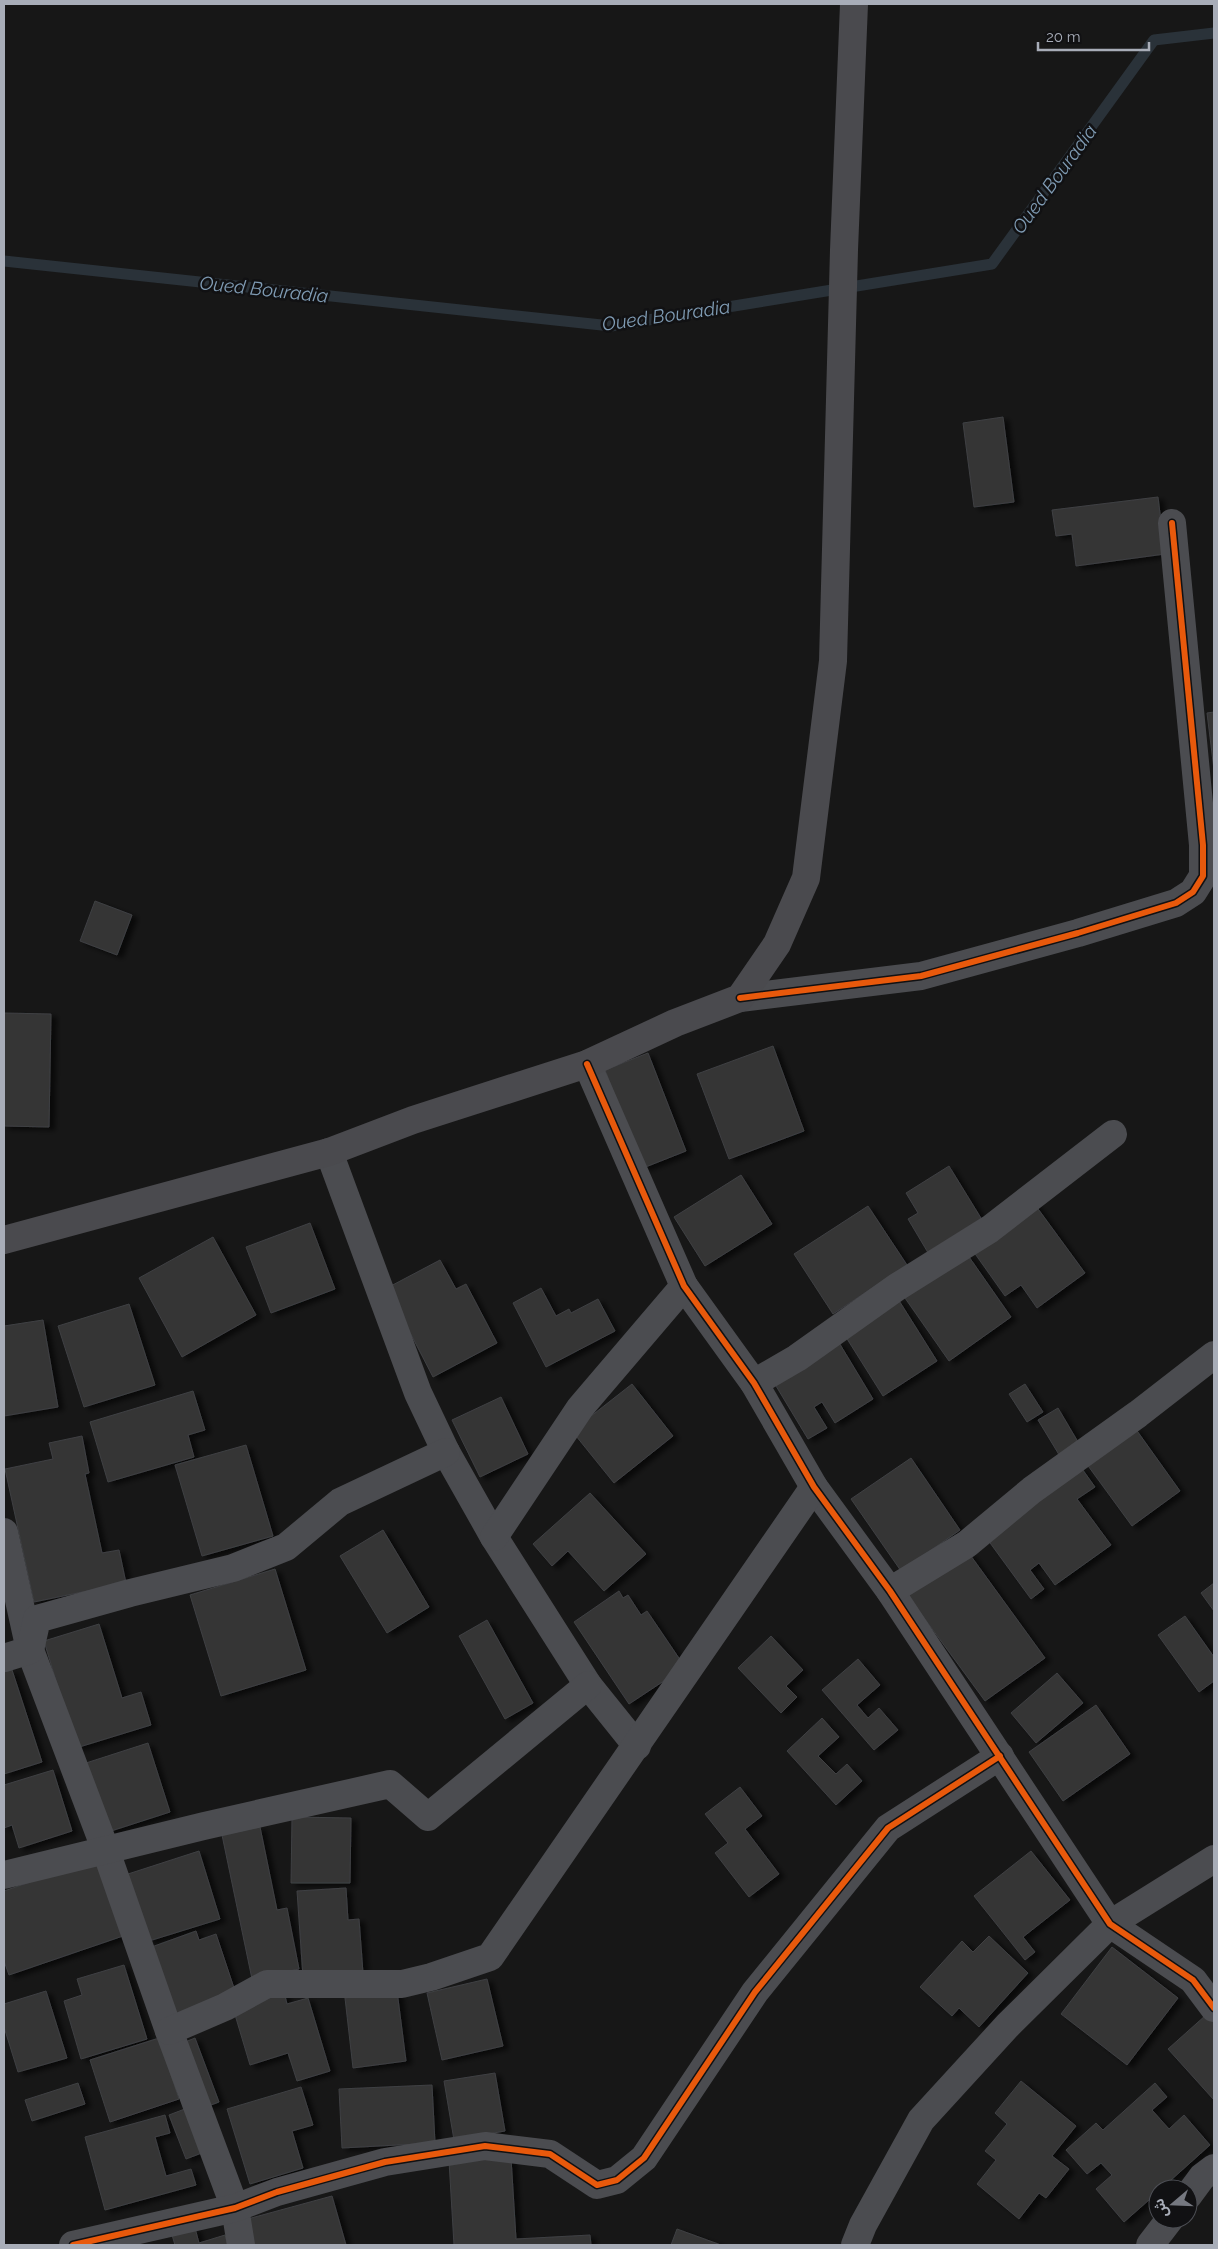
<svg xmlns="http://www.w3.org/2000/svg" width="1218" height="2249" viewBox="0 0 1218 2249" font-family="Raleway,'Noto Sans Arabic',sans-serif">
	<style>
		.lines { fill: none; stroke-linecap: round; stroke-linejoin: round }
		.stream { stroke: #2a3239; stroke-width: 11 }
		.building { fill: #353536; stroke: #3f4043; filter: url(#shadow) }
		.street { stroke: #4b4c50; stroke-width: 28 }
		.secondary { stroke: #4a4a4e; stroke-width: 28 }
		.cycleway-casing { stroke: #111113; stroke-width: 9 }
		.cycleway { stroke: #e8590c; stroke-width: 6 }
		.labels { text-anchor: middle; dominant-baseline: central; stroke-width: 5; stroke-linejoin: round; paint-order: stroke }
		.water-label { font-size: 19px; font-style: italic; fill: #7f9bb3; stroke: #111113 }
	</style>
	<defs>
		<filter id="shadow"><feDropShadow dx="5.5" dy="3" stdDeviation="2.5" flood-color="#0009"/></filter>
	</defs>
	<rect width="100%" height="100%" fill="#171717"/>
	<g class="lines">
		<polyline class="stream" points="4,261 611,326 992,264 1154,40 1214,33"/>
	</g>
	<g class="building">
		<polygon points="1003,417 1014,502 974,507 963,423"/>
		<polygon points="1158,497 1165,554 1076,566 1072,534 1056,536 1052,510"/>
		<polygon points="1214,712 1214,770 1207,713"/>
		<polygon points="95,901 132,915 117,955 80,941"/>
		<polygon points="4,1013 51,1014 49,1127 4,1126"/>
		<polygon points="773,1046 804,1131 729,1159 697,1074"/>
		<polygon points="648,1053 686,1151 643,1168 605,1070"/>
		<polygon points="949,1166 984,1223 930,1256 908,1219 918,1213 906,1193"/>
		<polygon points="741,1175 772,1224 705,1266 674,1217"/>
		<polygon points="1033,1202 1085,1273 1037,1308 1021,1285 1005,1296 971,1248"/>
		<polygon points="868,1206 907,1265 833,1314 794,1254"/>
		<polygon points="310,1223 335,1289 271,1313 246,1247"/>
		<polygon points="213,1237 256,1315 182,1357 139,1278"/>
		<polygon points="967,1254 1011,1317 949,1361 905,1298"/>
		<polygon points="440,1260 456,1289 466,1284 497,1343 433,1377 387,1288"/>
		<polygon points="541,1288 556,1316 569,1309 571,1313 598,1299 615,1331 546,1367 513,1303"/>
		<polygon points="898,1299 937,1361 883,1396 844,1334"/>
		<polygon points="129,1304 155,1385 84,1407 58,1326"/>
		<polygon points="43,1320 58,1407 4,1416 4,1326"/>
		<polygon points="838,1341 873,1399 835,1423 822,1402 814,1407 827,1428 808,1439 773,1381"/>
		<polygon points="632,1384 673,1436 614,1483 572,1431"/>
		<polygon points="1025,1384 1043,1412 1027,1422 1009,1394"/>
		<polygon points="193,1391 205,1430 188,1435 194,1457 108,1482 90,1422"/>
		<polygon points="501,1397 528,1454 480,1477 452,1420"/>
		<polygon points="1058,1408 1081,1447 1061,1458 1038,1420"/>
		<polygon points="1135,1428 1180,1491 1132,1526 1086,1463"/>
		<polygon points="82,1436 89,1473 85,1474 102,1553 119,1550 126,1583 34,1602 5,1469 53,1459 49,1443"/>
		<polygon points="246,1445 273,1536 202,1556 175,1465"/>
		<polygon points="911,1458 960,1530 901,1571 851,1499"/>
		<polygon points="1080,1466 1095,1487 1077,1499 1111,1545 1055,1585 1039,1563 1030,1570 1044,1589 1031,1599 985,1536"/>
		<polygon points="590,1493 646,1554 604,1591 568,1551 552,1566 533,1544"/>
		<polygon points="383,1530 429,1607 387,1633 340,1556"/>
		<polygon points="968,1552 1045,1658 985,1701 908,1596"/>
		<polygon points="275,1569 306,1670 221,1696 190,1595"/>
		<polygon points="1214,1583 1214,1611 1201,1593"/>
		<polygon points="619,1591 623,1598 628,1595 641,1615 647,1611 685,1667 629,1704 574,1622"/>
		<polygon points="1185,1616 1214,1657 1214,1681 1199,1692 1158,1635"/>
		<polygon points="487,1620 533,1703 505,1719 459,1636"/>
		<polygon points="99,1624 122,1698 141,1692 151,1725 76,1748 44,1641"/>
		<polygon points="771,1636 803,1670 786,1686 797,1697 781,1713 738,1668"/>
		<polygon points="858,1659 880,1685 857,1705 868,1718 879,1708 898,1730 874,1750 822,1690"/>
		<polygon points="12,1670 42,1762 4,1774 4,1672"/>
		<polygon points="1057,1673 1083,1703 1036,1743 1011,1713"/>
		<polygon points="1096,1705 1130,1754 1063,1801 1029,1752"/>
		<polygon points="822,1718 839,1737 818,1756 836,1774 847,1764 862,1781 836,1805 787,1751"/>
		<polygon points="148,1743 170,1812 108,1832 86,1763"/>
		<polygon points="53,1770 72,1831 19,1848 12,1825 4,1828 4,1785"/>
		<polygon points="740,1787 762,1816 745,1829 779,1874 749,1897 715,1853 728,1843 705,1814"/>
		<polygon points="292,1817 351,1818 350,1883 291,1883"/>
		<polygon points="260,1827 277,1910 287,1908 299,1969 252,1979 222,1835"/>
		<polygon points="199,1851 220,1919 149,1941 128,1874"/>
		<polygon points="1031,1851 1070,1900 1023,1937 1035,1952 1025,1960 974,1896"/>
		<polygon points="97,1859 123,1936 9,1975 4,1961 4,1891"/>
		<polygon points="346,1888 348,1920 359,1919 363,1973 303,1977 297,1891"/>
		<polygon points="196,1931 199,1940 216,1934 237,1997 171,2019 146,1949"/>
		<polygon points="989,1936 1028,1973 979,2027 959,2008 952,2016 920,1987 962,1941 973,1952"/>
		<polygon points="1112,1947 1178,1998 1127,2065 1061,2014"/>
		<polygon points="124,1965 147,2039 81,2059 64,2001 82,1995 77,1979"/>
		<polygon points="487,1979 503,2046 442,2060 427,1993"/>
		<polygon points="46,1991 67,2058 18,2072 4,2027 4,2004"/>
		<polygon points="397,1991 406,2061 353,2068 345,1998"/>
		<polygon points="284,1992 287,2004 308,1998 330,2071 297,2081 288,2053 250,2065 233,2008"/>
		<polygon points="1206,2015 1214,2023 1214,2100 1168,2049"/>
		<polygon points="159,2038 179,2099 110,2122 90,2060"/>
		<polygon points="195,2038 219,2102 203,2108 180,2044"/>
		<polygon points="495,2073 505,2131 454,2140 444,2081"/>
		<polygon points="1021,2081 1076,2126 1052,2156 1069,2169 1046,2198 1039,2193 1019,2219 977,2184 996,2160 985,2151 1007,2124 995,2113"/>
		<polygon points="78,2083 85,2104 32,2121 25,2100"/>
		<polygon points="1155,2083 1167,2097 1152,2110 1169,2129 1184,2115 1210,2145 1161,2189 1158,2189 1158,2192 1124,2222 1096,2189 1112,2175 1101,2163 1087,2174 1066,2150 1096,2123 1103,2130"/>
		<polygon points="432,2085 435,2143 342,2148 339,2089"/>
		<polygon points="301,2087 313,2125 292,2131 303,2168 250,2184 227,2109"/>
		<polygon points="190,2107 207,2151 186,2159 169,2115"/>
		<polygon points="165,2115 170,2133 155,2137 166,2176 191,2169 196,2185 105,2210 85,2137"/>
		<polygon points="511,2158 516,2239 590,2235 591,2245 454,2245 449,2161"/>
		<polygon points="332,2196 346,2245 251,2245 244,2220"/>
		<polygon points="195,2228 199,2243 225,2235 228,2245 175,2245 172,2235"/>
		<polygon points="677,2229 721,2245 671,2245"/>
	</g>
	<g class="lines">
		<g class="street">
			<polyline points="740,998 921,976 1078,933 1176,903 1193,892 1203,876 1203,845 1172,523"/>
			<polyline points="587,1064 684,1286 754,1383 814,1487 890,1591 1110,1924 1193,1980 1214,2008"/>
			<polyline points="329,1152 418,1393 446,1452 494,1537 588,1685 637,1746"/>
			<polyline points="754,1383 797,1358 897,1287 990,1229 1113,1134"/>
			<polyline points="4,1532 30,1650 106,1851 169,2031 235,2208 241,2245"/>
			<polyline points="494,1537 580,1408 684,1286"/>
			<polyline points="890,1591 967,1544 1032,1490 1138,1414 1214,1355"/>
			<polyline points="4,1658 30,1650 37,1619 130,1593 233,1568 286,1547 340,1502 446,1452"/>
			<polyline points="4,1875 204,1826 390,1784 428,1817 588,1685"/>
			<polyline points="169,2031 225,2007 267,1984 402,1984 431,1977 490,1957 814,1487"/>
			<polyline points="1188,2196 1202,2177 1214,2168"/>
			<polyline points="73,2245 235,2208 277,2192 385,2162 485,2146 550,2154 597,2185 617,2180 644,2158 755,1992 888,1828 1000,1756"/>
			<polyline points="855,2245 863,2225 921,2120 1008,2025 1110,1924 1214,1859"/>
			<polyline points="1150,2245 1170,2219"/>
		</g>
		<polyline class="secondary" points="4,1240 329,1152 413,1120 587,1064 675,1023 740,998 777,944 806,878 833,661 844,250 854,4"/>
		<g class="cycleway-casing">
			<g id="cycleway">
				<polyline points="740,998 921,976 1078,933 1176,903 1193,892 1203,876 1203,845 1172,523"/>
				<polyline points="587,1064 684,1286 754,1383 814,1487 890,1591 1110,1924 1193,1980 1214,2008"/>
				<polyline points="73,2245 235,2208 277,2192 385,2162 485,2146 550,2154 597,2185 617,2180 644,2158 755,1992 888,1828 1000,1756"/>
			</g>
		</g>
		<use href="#cycleway" class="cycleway"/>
	</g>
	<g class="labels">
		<g class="water-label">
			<text transform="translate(1054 179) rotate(-54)">Oued Bouradia</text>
			<text transform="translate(264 289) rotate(6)">Oued Bouradia</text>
			<text transform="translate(666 315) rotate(-8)">Oued Bouradia</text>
		</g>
	</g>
	<rect width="1218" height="2249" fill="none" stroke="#a8adb8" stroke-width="10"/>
	<g transform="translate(1173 2204) rotate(251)"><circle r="24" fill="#111113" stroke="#4d4f55"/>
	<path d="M0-4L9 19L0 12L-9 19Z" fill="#757880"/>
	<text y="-8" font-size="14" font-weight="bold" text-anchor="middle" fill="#a8adb8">ش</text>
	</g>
	<path d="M1038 42v8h111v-8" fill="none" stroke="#a8adb8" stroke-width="2.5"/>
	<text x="1046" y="42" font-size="15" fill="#a8adb8" stroke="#111113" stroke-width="4" paint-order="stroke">20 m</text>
</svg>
